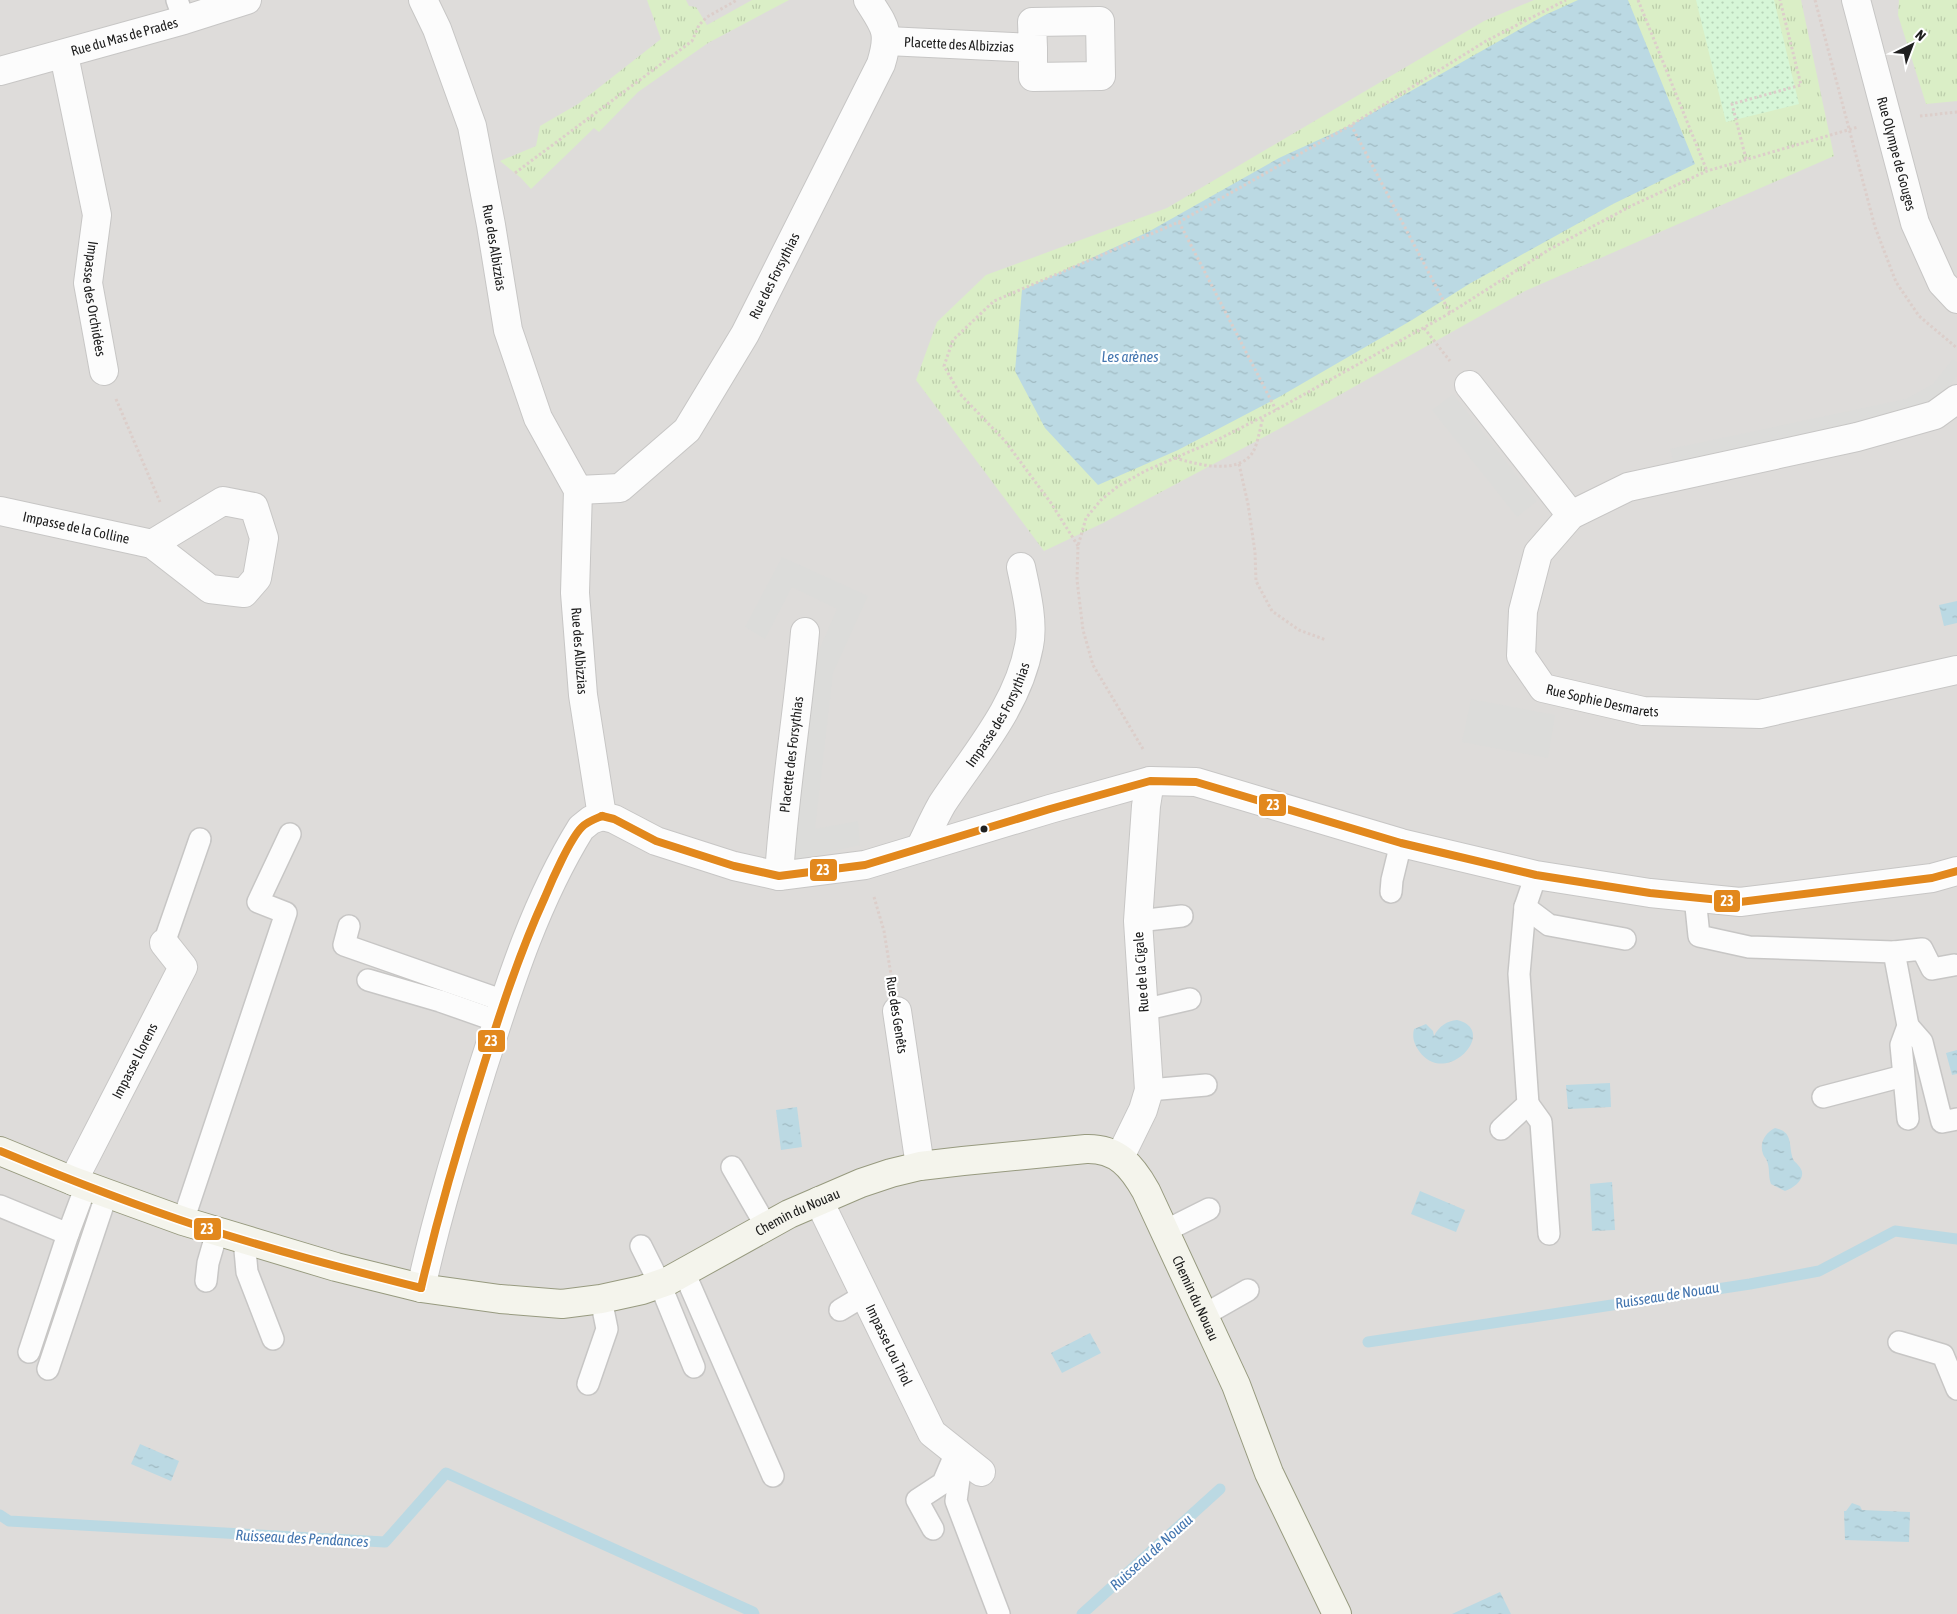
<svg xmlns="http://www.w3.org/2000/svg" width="1957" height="1614" viewBox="0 0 1957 1614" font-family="'Asap Condensed',sans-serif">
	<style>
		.residential { fill: #dedcda }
		.religious { fill: #dcdcda }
		.grass { fill: url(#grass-tufts) }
		.park { fill: url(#park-dots) }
		.water { fill: url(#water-ripples) }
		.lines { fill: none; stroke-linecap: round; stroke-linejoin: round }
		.stream { stroke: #bbd9e3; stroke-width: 11 }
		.lane-casing { stroke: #c7c6c5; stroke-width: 24 }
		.street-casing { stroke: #c7c6c5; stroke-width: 30 }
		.secondary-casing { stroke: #979a7f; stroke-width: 30 }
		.path { stroke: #dcceca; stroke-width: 3; stroke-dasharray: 2.5 2.5; stroke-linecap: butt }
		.lane { stroke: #fcfcfc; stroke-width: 21 }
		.street { stroke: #fcfcfc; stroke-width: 28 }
		.secondary { stroke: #f4f4ec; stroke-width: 28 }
		.bus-1-casing { stroke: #fff; stroke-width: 11 }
		.bus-1 { stroke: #e2881d; stroke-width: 8 }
		.bus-dot { fill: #202020; stroke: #fff; stroke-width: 2 }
		.labels { text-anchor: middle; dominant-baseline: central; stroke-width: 4.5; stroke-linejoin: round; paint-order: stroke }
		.street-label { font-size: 14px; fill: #202020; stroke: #fff }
		.water-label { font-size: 15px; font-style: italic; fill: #4375af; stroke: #fff }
		.line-badge { stroke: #fff; stroke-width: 2 }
		.badge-label { font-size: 14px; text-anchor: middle; font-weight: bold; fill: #fff }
	</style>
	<defs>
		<pattern id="grass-tufts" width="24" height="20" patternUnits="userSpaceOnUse" patternTransform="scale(1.25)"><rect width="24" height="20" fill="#daeec6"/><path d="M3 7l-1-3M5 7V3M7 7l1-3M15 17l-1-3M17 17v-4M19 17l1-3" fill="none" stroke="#bca"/></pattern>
		<pattern id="park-dots" width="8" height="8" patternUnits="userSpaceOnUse" patternTransform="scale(1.25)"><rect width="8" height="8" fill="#d6f6d7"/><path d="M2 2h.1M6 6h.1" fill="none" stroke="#b7d3b8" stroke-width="1.8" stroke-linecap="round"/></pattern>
		<pattern id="water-ripples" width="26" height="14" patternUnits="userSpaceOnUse" patternTransform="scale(1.25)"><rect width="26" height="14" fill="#bbd9e3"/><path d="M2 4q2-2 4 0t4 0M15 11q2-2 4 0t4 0" fill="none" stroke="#a0bac2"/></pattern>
	</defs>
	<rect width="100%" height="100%" fill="#eeede9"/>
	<rect class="residential" x="0" y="0" width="1957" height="1614"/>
	<g class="religious">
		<polygon points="1953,359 1957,362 1957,376 1943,393 1911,412 1674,464 1670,449 1906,399 1933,384"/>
		<polygon points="1453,394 1537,501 1517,517 1432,410"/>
		<polygon points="782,557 868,596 833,673 815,829 858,821 860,845 794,860 812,666 837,609 792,587 765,639 745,627"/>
		<polygon points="1471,699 1555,715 1548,758 1462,742"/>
	</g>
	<g class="grass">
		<polygon points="647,0 686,0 689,6 696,7 707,25 752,0 789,0 708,43 638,92 599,132 594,128 531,189 521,178 500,161 536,146 540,126 578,104 661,39"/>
		<polygon points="1534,0 1801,0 1834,156 1525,291 1277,430 1103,523 1044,551 916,380 937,322 986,275 1167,208 1484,21"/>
		<polygon points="1899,0 1957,0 1957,101 1926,104 1898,15"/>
	</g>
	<polygon class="park" points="1696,0 1774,0 1799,104 1726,122"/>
	<g class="water">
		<polygon points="1578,0 1628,0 1695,164 1613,204 1469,284 1412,320 1279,397 1178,450 1098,485 1045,428 1015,371 1022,290 1148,232 1279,158 1351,125 1545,15"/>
		<polygon points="1957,601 1957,623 1944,626 1939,605"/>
		<path d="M1457,1020C1500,1030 1446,1089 1419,1051C1414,1044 1412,1037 1414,1029L1426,1024L1433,1031L1434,1036C1439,1026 1447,1021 1457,1020Z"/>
		<polygon points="1957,1050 1957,1074 1952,1075 1946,1053"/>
		<polygon points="1610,1083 1611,1107 1568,1109 1566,1085"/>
		<polygon points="797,1107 802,1147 781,1150 776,1110"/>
		<path d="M1775,1128C1794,1132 1788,1145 1793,1159C1794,1162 1796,1162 1798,1165C1809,1176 1796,1187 1785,1191L1771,1184C1768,1176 1770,1168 1767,1161C1766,1158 1764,1157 1763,1154C1759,1143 1765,1133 1775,1128Z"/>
		<polygon points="1612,1182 1615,1230 1592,1231 1590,1184"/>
		<polygon points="1420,1191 1465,1210 1456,1232 1411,1214"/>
		<polygon points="1090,1333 1101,1353 1062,1373 1051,1353"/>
		<polygon points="140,1444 179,1461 171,1481 131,1464"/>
		<polygon points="1852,1503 1860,1506 1862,1510 1910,1512 1909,1542 1845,1540 1844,1511 1846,1511"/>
		<polygon points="1500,1592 1511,1614 1452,1614"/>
	</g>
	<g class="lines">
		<g class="stream">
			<polyline points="1368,1342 1750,1284 1819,1271 1895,1231 1957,1239"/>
			<polyline points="0,1515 9,1521 385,1542 446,1473 753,1612 754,1614"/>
			<polyline points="1082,1614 1220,1489"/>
		</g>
		<g class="lane-casing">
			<g id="lane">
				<polyline points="177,0 184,20"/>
				<polyline points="1391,892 1392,880 1401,843"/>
				<polyline points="1695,897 1699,936 1749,947 1894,952 1908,1026 1901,1045 1908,1119"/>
				<polyline points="1525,907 1549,925 1625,939"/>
				<polyline points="1138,921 1182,916"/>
				<polyline points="349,926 344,945 504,1001"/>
				<polyline points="164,943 200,839"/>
				<polyline points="1894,952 1922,949 1932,969 1954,965"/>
				<polyline points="368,980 440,1001 497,1021"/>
				<polyline points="1143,1010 1190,999"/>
				<polyline points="1908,1026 1922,1042 1942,1122 1957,1119"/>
				<polyline points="1149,1090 1206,1085"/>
				<polyline points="1823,1097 1903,1076"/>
				<polyline points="1528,1104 1541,1122 1549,1234"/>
				<polyline points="1501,1129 1528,1104 1519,974 1525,907 1536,875"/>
				<polyline points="732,1167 766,1226"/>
				<polyline points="0,1206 68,1234 86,1186"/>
				<polyline points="183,1221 286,913 258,902 290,834"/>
				<polyline points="1165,1231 1209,1209"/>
				<polyline points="244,1239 247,1272 273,1339"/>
				<polyline points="641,1246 660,1284 694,1367"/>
				<polyline points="684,1272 773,1476"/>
				<polyline points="206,1281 208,1263 217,1232"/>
				<polyline points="840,1310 865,1295"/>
				<polyline points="1204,1315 1248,1290"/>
				<polyline points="1899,1342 1943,1355 1957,1389"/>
				<polyline points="29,1352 68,1234"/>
				<polyline points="48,1369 107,1193"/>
				<polyline points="588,1384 607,1329 601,1299"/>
				<polyline points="962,1457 956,1501 999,1614"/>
				<polyline points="933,1529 917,1500 943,1483 955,1455"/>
			</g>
		</g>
		<g class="street-casing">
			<g id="street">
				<path id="s1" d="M423,0L437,29L472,126L491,225L508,330L538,418L578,490L575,593L583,695L602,816"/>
				<path id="s2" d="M1856,0L1915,223L1942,283L1957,299"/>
				<path id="s3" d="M887,41L1033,48V77L1101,76L1100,21L1032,22L1033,48"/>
				<path id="s4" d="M64,55L97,215L88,283L104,371"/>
				<path id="s5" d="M0,71L184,20L247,0"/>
				<polyline points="1469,385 1571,515"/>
				<path id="s6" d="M1957,399L1935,415L1857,437L1628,487L1571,515L1538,553L1523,611L1521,656L1543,688L1643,711L1760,714L1957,670"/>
				<path id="s7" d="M578,490L620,488L687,430L745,334L881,64C891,31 885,27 868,0"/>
				<path id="s8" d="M0,511L152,544L210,589L244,593L257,578L264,538L254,507L223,501L152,544"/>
				<polyline points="602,816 614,819 656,841 734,866 779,876 865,865 1050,809 1150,781 1196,782 1401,843 1536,875 1650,893 1740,902 1932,878 1957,871"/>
				<path id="s9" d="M920,848C927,834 934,818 942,804C975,754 1018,706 1029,646C1034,623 1026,590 1021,567"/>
				<path id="s10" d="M779,876C784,794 798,713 805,632"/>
				<polyline points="897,1011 920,1166"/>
				<polyline points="1120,1157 1143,1110 1149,1090 1138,921 1146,806 1150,781"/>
				<path id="s11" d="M73,1181L183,967L164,943"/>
				<path id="s12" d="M819,1201L932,1433L981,1472"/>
				<path d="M421,1288C437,1215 459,1144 481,1073C508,989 534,904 581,828L591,820L602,816"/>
			</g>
		</g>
		<g class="secondary-casing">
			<g id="secondary">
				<path id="s13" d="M0,1151L73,1181L183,1221L336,1267L421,1288L500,1299L562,1304L601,1299L642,1290L668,1281L789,1214L861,1183L891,1173L920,1166L963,1161L1086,1149C1117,1148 1132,1166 1146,1191L1236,1385L1269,1473L1337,1614"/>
			</g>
		</g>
		<g class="path">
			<polyline points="1638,0 1707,171"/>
			<polyline points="1815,0 1875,227 1896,282 1919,316 1957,348"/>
			<polyline points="1920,116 1957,112"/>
			<polyline points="1351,125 1450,313"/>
			<polyline points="1746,159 1732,104 1801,85 1780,0"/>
			<polyline points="515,173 692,41 699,25 707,17 737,0"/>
			<polyline points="1179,222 1276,410"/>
			<polyline points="1424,328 1450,361"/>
			<polyline points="116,399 160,502"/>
			<path d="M1175,458C1196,464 1238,476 1253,452C1258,443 1260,428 1263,418"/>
			<polyline points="1239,464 1248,504 1255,552 1256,581 1272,611 1299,630 1326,640"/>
			<polyline points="1078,546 1051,503 1005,441 960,394 944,366 953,340 994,301 1179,222 1351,125 1486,41 1566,0"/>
			<polyline points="1143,749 1093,665 1083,630 1077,580 1078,546 1086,518 1101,500 1117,487 1145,471 1219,439 1276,410 1450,313 1550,249 1633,205 1707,171 1858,127"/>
			<polyline points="874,897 884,931 892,981"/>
		</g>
		<use href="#lane" class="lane"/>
		<use href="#street" class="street"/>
		<use href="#secondary" class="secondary"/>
		<g class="bus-1-casing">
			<g id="bus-1">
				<polyline points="602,816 614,819 656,841 734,866 779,876 865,865 1050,809 1150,781 1196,782 1401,843 1536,875 1650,893 1740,902 1932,878 1957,871"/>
				<path d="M0,1151C65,1178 131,1204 198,1226C272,1250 346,1269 421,1288"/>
				<path d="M421,1288C437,1220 456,1153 477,1087C497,1022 517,958 545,897C552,880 570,839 582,827C588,821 595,819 602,816"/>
			</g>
		</g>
		<use href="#bus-1" class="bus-1"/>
	</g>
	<circle class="bus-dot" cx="984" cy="829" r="4.5"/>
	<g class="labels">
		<g class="street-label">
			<text stroke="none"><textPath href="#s5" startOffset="129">Rue du Mas de Prades</textPath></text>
			<text stroke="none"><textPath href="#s3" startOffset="72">Placette des Albizzias</textPath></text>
			<text stroke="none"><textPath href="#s2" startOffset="159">Rue Olympe de Gouges</textPath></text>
			<text stroke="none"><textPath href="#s1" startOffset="259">Rue des Albizzias</textPath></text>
			<text stroke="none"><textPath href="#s7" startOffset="308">Rue des Forsythias</textPath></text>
			<text stroke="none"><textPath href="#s4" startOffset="248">Impasse des Orchidées</textPath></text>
			<text stroke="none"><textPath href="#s8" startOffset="78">Impasse de la Colline</textPath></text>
			<text stroke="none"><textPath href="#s1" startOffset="679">Rue des Albizzias</textPath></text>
			<text stroke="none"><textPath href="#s6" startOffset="661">Rue Sophie Desmarets</textPath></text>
			<text stroke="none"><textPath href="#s9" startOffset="155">Impasse des Forsythias</textPath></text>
			<text stroke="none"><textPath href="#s10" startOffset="122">Placette des Forsythias</textPath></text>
			<text transform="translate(1141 972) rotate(-94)">Rue de la Cigale</text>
			<text transform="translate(897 1015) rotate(81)">Rue des Genêts</text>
			<text stroke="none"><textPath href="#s11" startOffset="135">Impasse Llorens</textPath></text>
			<text stroke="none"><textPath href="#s13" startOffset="841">Chemin du Nouau</textPath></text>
			<text stroke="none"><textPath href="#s13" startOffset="1335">Chemin du Nouau</textPath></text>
			<text stroke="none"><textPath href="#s12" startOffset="160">Impasse Lou Triol</textPath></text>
		</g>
		<g class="water-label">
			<text x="1130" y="356">Les arènes</text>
			<text transform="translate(1667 1295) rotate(-9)">Ruisseau de Nouau</text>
			<text transform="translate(302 1538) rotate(3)">Ruisseau des Pendances</text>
			<text transform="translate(1151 1552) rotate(-42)">Ruisseau de Nouau</text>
		</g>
	</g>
	<g class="line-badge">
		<rect x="1258" y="793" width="29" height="24" rx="5" fill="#e2881d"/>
		<rect x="809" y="858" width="29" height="24" rx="5" fill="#e2881d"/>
		<rect x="1713" y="889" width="28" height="24" rx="5" fill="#e2881d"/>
		<rect x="477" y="1029" width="29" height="24" rx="5" fill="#e2881d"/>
		<rect x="193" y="1217" width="29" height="24" rx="5" fill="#e2881d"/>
	</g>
	<g class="badge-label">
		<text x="1273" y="810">23</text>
		<text x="823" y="875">23</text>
		<text x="1727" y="906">23</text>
		<text x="491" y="1046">23</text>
		<text x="207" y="1234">23</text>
	</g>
	<g transform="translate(1912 45) rotate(42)" stroke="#ffffff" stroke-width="4" paint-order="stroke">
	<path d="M0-4L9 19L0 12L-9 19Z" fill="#202020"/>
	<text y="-8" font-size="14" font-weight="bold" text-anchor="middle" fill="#202020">N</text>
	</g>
</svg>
